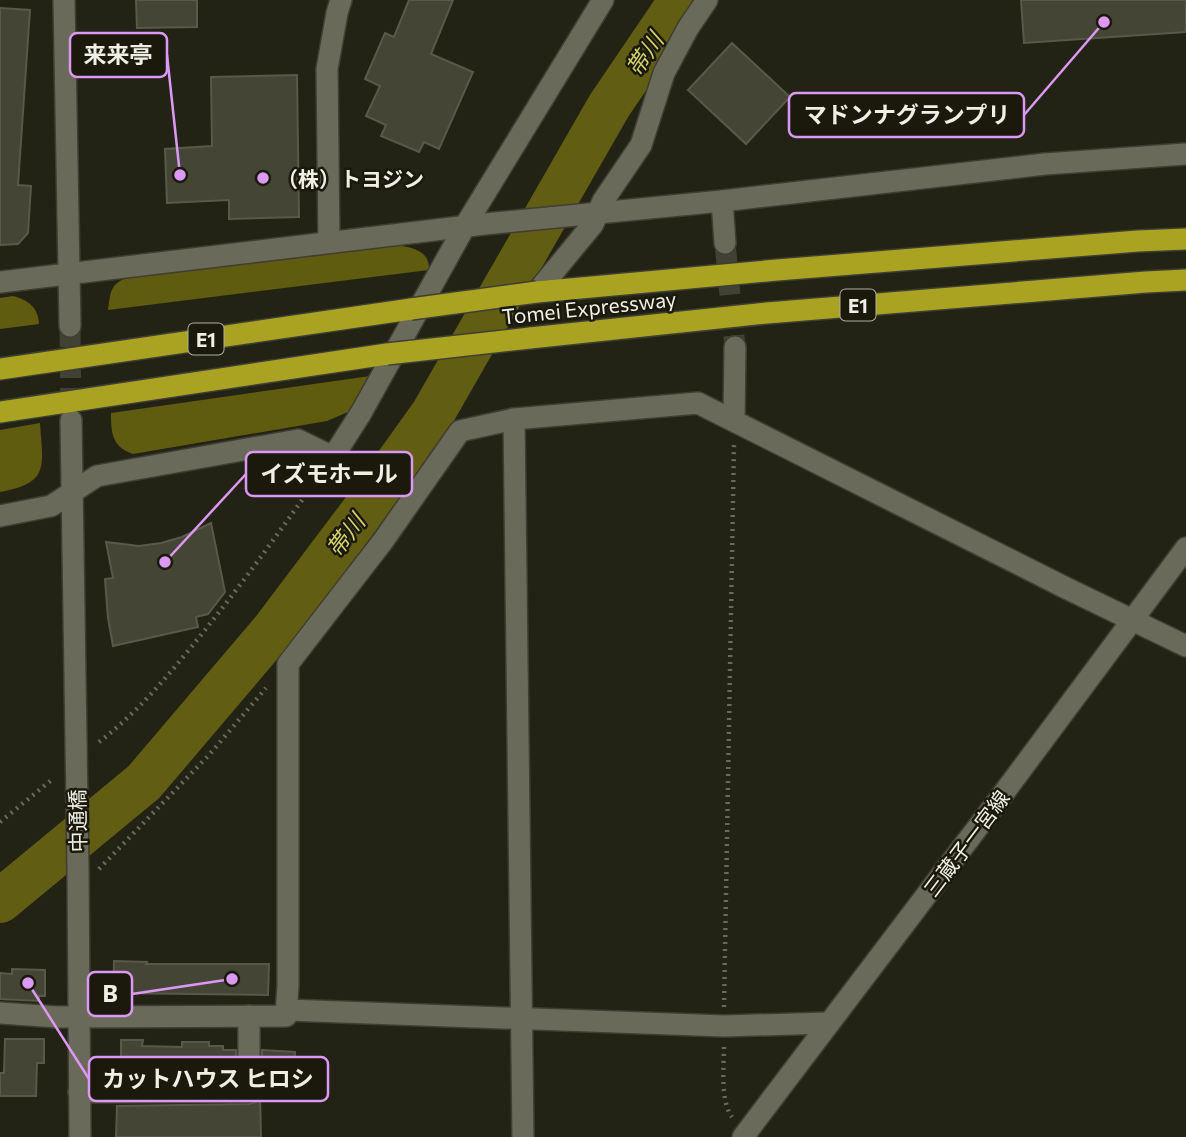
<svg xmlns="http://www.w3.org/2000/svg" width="1186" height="1137" viewBox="0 0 1186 1137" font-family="Commissioner,'Noto Sans JP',sans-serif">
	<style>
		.forest { fill: #5f5b0f }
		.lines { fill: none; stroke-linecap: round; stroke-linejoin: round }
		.river { stroke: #615d13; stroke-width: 44 }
		.building { fill: #454536; stroke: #595949; stroke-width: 2 }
		.street-tunnel { stroke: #424234; stroke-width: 21; stroke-dasharray: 21 10; stroke-linecap: butt }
		.secondary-tunnel { stroke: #424234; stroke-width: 21; stroke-dasharray: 21 10; stroke-linecap: butt }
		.street-casing { stroke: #3f3e34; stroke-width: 24 }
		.secondary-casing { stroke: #3f3e34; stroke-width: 24 }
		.highway-casing { stroke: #3f3e34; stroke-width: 24 }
		.path { stroke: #69695d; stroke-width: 4.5; stroke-dasharray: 2 5; stroke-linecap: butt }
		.street { stroke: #6a6a5a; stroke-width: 21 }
		.secondary { stroke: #6a6a5a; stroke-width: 21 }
		.highway { stroke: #aaa322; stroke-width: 21 }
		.highway-bridge-casing { stroke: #3f3e34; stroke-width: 24; stroke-linecap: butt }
		.highway-bridge { stroke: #aaa322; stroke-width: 21 }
		.poi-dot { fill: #db99f5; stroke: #1a190c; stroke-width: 2.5 }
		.labels { text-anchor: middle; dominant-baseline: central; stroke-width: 5; stroke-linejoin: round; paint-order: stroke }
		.shield { fill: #1a190c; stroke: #afafa5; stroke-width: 2 }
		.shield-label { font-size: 19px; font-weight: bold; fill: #efefe6 }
		.poi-label { font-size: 21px; font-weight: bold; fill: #efefe6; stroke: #1a190c; text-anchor: start }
		.street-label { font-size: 21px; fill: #efefe6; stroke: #1a190c }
		.water-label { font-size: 23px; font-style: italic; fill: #d4cf6c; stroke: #1a190c }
		.leader { fill: none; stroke: #db99f5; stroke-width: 2.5 }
		.callout-dot { fill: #db99f5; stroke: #1a190c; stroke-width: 2.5 }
		.callout { fill: #1a190c; stroke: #db99f5; stroke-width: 2.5 }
		.callout-label { font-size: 23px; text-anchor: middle; font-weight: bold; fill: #efefe6 }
	</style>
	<rect width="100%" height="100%" fill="#232315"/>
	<g class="forest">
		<path d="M394,245C411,247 430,250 429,270L108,310C111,290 110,284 130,276Z"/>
		<path d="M13,296C28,300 38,307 39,324L0,329V298Z"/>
		<path d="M370,376L348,412L327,421L133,454C112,447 111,433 111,413Z"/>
		<path d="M40,423C43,467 50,483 0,492V430Z"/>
	</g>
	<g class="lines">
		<polyline class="river" points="0,901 144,782 274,629 360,515 433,413 609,106 681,0"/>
	</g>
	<g class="building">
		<polygon points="136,0 197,0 197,27 137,28"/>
		<polygon points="409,0 453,0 431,54 473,72 439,149 424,142 419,152 381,136 386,125 366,116 380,86 365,79 385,33 394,37"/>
		<polygon points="1021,0 1186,0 1186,32 1024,43"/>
		<polygon points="0,8 30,10 18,185 31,186 28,233 18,244 0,245"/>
		<polygon points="732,43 790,97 746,144 688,90"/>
		<polygon points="297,75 299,217 229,219 229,200 167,203 165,149 212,146 211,77"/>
		<polygon points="211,523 225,592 208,614 196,617 198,627 113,646 108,618 105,579 113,578 106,542 139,546 161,543 182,537"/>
		<polygon points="114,961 147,962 146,964 269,964 268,995 113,993"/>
		<polygon points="12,969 45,970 45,996 39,996 39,1001 0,999 0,973 12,974"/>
		<polygon points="5,1039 44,1039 44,1063 37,1063 36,1096 0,1096 0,1073 4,1073"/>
		<polygon points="121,1040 143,1040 142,1046 182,1047 182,1042 209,1042 209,1046 223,1046 223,1050 236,1050 236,1078 121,1079"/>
		<polygon points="262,1050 295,1052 294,1080 262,1079"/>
		<polygon points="260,1097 261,1137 116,1137 117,1106 249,1104 256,1102"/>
	</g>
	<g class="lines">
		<polyline class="street-tunnel" points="725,243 735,347"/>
		<polyline class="secondary-tunnel" points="70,326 71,419"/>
		<g class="street-casing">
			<g id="street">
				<polyline points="722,201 725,243"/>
				<polyline points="329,242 327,69 337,13 341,0"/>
				<polyline points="0,282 485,224 722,201 1045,164 1186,154"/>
				<polyline points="537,292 593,224 603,201 641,145 664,73 688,28 707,0"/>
				<polyline points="734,421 735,347"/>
				<polyline points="0,516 51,506 97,476 298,440 333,457 361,413 465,226 603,0"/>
				<polyline points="287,1010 724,1026 828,1023"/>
				<polyline points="0,1013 57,1017 286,1016 288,985 288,664 383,541 460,431 514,419"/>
				<polyline points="79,1092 249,1091 249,1016"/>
				<polyline points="523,1137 514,419 698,403 1066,588 1186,646"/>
			</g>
		</g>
		<g class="secondary-casing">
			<g id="secondary">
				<polyline points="64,0 70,326"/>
				<polyline points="71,420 78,869 80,1137"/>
				<polyline points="743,1137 1000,798 1186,548"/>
			</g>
		</g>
		<g class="highway-casing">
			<g id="highway">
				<polyline points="537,292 777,270 1138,241 1186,239"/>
				<polyline points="530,338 767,313 1146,282 1186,280"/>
				<polyline points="0,369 411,309"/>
				<polyline points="0,412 387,354"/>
			</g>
		</g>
		<g class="path">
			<path d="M99,742C134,715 160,685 188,651C235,594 277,535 320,475"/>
			<polyline points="0,822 54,778"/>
			<polyline points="99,869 209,755 266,688"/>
			<polyline points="724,1007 734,445"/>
			<path d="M724,1047C724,1067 720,1101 732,1117"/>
		</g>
		<use href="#street" class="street"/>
		<use href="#secondary" class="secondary"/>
		<use href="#highway" class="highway"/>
		<g class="highway-bridge-casing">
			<g id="highway-bridge">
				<polyline points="411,309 537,292"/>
				<polyline points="387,354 530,338"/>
			</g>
		</g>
		<use href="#highway-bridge" class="highway-bridge"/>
	</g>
	<circle class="poi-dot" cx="263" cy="178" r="7"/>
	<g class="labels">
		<g class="shield">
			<rect x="840.5" y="289.5" width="35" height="31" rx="5"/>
			<rect x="188.5" y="323.5" width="35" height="31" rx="5"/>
		</g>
		<g class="shield-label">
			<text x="858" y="305">E1</text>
			<text x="206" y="339">E1</text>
		</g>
		<g class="poi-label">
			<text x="277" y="178">（株）トヨジン</text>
		</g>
		<g class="street-label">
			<text transform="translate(589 307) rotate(-6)">Tomei Expressway</text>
			<text transform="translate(77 821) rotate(-91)">中通橋</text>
			<text transform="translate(966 843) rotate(-53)">三蔵子一宮線</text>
		</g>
		<g class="water-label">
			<text transform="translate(644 54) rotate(-56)">帯川</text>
			<text transform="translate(345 535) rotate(-53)">帯川</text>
		</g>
	</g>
	<path class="leader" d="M180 175L167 55M1104 22L1024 115M165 562L246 474M232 979L132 994M28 983L89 1079"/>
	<g class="callout-dot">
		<circle cx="180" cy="175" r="7"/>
		<circle cx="1104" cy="22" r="7"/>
		<circle cx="165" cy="562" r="7"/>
		<circle cx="232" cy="979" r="7"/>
		<circle cx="28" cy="983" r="7"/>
	</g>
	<g class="callout">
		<rect x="70" y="33" width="97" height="44" rx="7"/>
		<rect x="789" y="93" width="235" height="44" rx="7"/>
		<rect x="246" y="452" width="166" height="44" rx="7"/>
		<rect x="88" y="972" width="44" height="44" rx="7"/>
		<rect x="89" y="1057" width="239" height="44" rx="7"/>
	</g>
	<g class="callout-label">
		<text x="118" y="63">来来亭</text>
		<text x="907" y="123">マドンナグランプリ</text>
		<text x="329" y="482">イズモホール</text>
		<text x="110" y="1002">B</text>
		<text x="208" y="1087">カットハウス ヒロシ</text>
	</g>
</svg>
